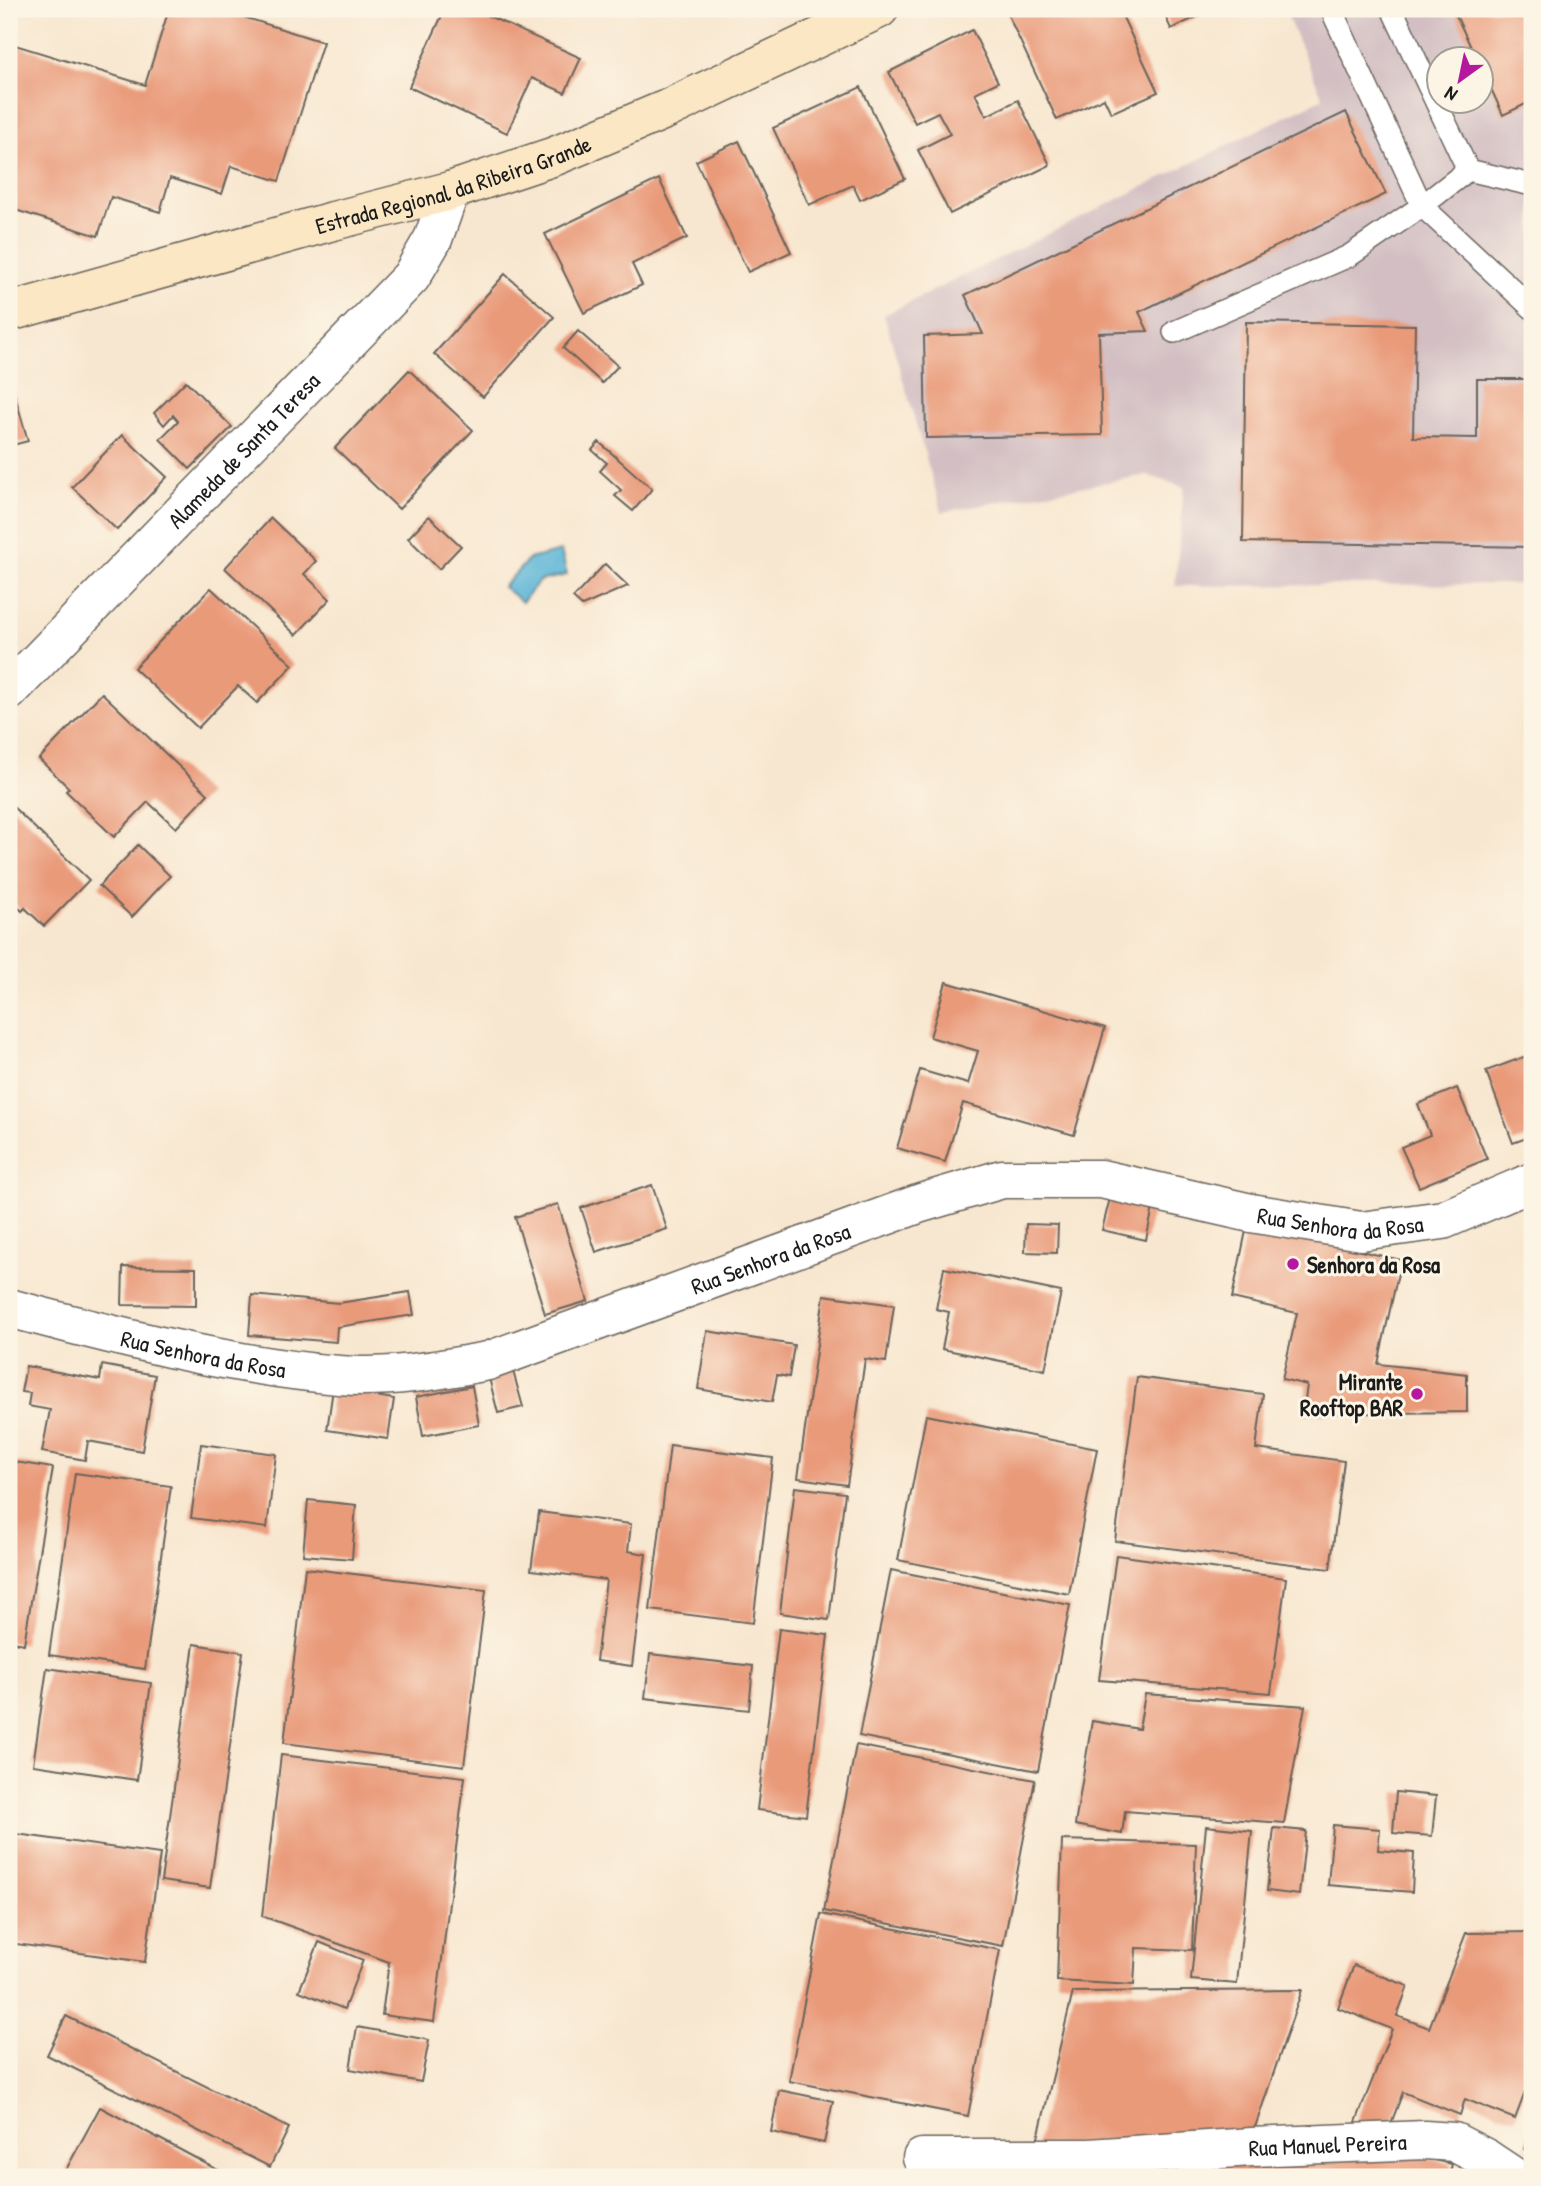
<svg xmlns="http://www.w3.org/2000/svg" width="1541" height="2186" viewBox="0 0 1541 2186" font-family="'Patrick Hand',sans-serif">
	<style>
		.industrial { fill: #d2bec3; fill-rule: evenodd }
		.water { fill: #59b4d7; stroke: #3a687a; stroke-width: 2 }
		.building { fill: #e99a79 }
		.lines { fill: none; stroke-linecap: round; stroke-linejoin: round }
		.service-casing { stroke: #69635b; stroke-width: 24 }
		.minor-casing { stroke: #69635b; stroke-width: 41 }
		.secondary-casing { stroke: #69635b; stroke-width: 41 }
		.service { stroke: #fff; stroke-width: 21 }
		.minor { stroke: #fff; stroke-width: 38 }
		.secondary { stroke: #fbe7c3; stroke-width: 38 }
		.poi-dot { fill: #b5179e; stroke: #fcf5e5; stroke-width: 2.5 }
		.labels { text-anchor: middle; dominant-baseline: central; stroke-width: 6; stroke-linejoin: round; paint-order: stroke }
		.street-label { font-size: 23px; fill: #1c1c1c; stroke: #fcf5e5 }
		.poi-label { font-size: 23px; font-weight: bold; fill: #1c1c1c; stroke: #fcf5e5; text-anchor: start }
	</style>
	<rect width="100%" height="100%" fill="#fcf5e5"/>
	<filter id="ink" filterUnits="userSpaceOnUse"><feTurbulence type="fractalNoise" baseFrequency=".0143" numOctaves="2"/><feDisplacementMap in="SourceGraphic" scale="14" xChannelSelector="R" yChannelSelector="G"/><feConvolveMatrix kernelMatrix="1 2 1 2 8 2 1 2 1" color-interpolation-filters="sRGB"/></filter>
	<filter id="wash" filterUnits="userSpaceOnUse"><feTurbulence type="fractalNoise" baseFrequency=".00686" numOctaves="4" result="noise"/><feDisplacementMap in="SourceGraphic" scale="28" xChannelSelector="R" yChannelSelector="G"/><feGaussianBlur stdDeviation="1.57" result="paint"/><feColorMatrix in="noise" values="0 0 0 0 0 0 0 0 0 0 0 0 0 0 0 0 0 1.4 0 .05"/><feComposite in="paint" operator="in"/></filter>
	<g filter="url(#wash)">
		<rect width="100%" height="100%" fill="#f8e7d0"/>
		<path class="industrial" d="M1284,9H1532V584L1175,586L1184,487L1146,475L942,512L884,315L1323,98ZM1440,60H1482V102H1440Z"/>
		<polygon class="water" points="561,551 567,575 539,581 522,602 503,587 529,559"/>
		<g id="blocks">
			<g class="building">
				<polygon points="169,9 218,9 323,42 279,181 231,166 222,194 170,178 160,212 111,197 98,236 9,208 9,43 145,85"/>
				<polygon points="445,9 473,9 581,58 565,93 532,78 507,133 409,87"/>
				<polygon points="1021,9 1119,9 1158,92 1111,113 1104,98 1057,120 1008,15"/>
				<polygon points="1162,9 1214,9 1171,29"/>
				<polygon points="1453,9 1532,9 1532,101 1503,115 1482,69 1482,60 1477,60"/>
				<polygon points="972,30 998,82 975,93 986,116 1018,100 1050,165 950,214 918,150 950,134 938,112 915,123 889,72"/>
				<polygon points="861,87 905,179 860,200 853,185 809,205 773,128"/>
				<polygon points="1346,112 1386,194 1139,312 1148,331 1099,333 1102,435 926,438 924,336 983,334 965,295"/>
				<polygon points="739,141 791,252 748,272 696,161"/>
				<polygon points="659,179 687,238 632,264 642,285 584,313 545,234"/>
				<polygon points="505,274 554,317 483,397 434,354"/>
				<polygon points="1246,322 1415,325 1413,437 1477,438 1477,379 1532,379 1532,547 1243,542"/>
				<polygon points="578,331 618,366 602,383 563,348"/>
				<polygon points="409,370 473,430 399,509 335,448"/>
				<polygon points="9,375 28,441 9,446"/>
				<polygon points="186,381 232,427 190,469 160,439 178,421 173,415 164,425 154,413"/>
				<polygon points="122,435 167,477 117,530 72,487"/>
				<polygon points="599,442 652,489 633,511 615,496 621,490 600,471 607,463 592,450"/>
				<polygon points="429,516 461,546 439,569 408,538"/>
				<polygon points="271,518 316,561 304,574 330,599 296,635 225,568"/>
				<polygon points="605,564 628,586 582,606 573,598"/>
				<polygon points="211,588 293,665 257,703 238,686 198,728 134,668"/>
				<polygon points="102,693 208,794 176,828 148,802 114,837 66,791 69,788 39,759"/>
				<polygon points="9,803 89,880 44,926 25,908 22,911 9,899"/>
				<polygon points="138,845 170,876 132,917 99,886"/>
				<polygon points="946,982 1105,1028 1074,1135 963,1103 945,1162 897,1148 920,1070 968,1084 978,1051 930,1037"/>
				<polygon points="1532,1054 1532,1136 1513,1143 1486,1071"/>
				<polygon points="1457,1088 1487,1159 1419,1187 1401,1147 1430,1135 1418,1104"/>
				<polygon points="652,1185 667,1229 596,1252 581,1208"/>
				<polygon points="1110,1198 1153,1208 1146,1240 1102,1230"/>
				<polygon points="558,1204 588,1301 545,1314 515,1217"/>
				<polygon points="1026,1224 1058,1225 1057,1253 1025,1252"/>
				<polygon points="1247,1226 1401,1260 1378,1364 1467,1374 1467,1412 1303,1414 1307,1385 1282,1379 1297,1313 1232,1298"/>
				<polygon points="123,1267 196,1268 196,1306 122,1305"/>
				<polygon points="944,1268 1061,1292 1045,1370 942,1349 949,1312 936,1309"/>
				<polygon points="410,1292 414,1315 337,1327 336,1342 249,1335 252,1295 339,1303"/>
				<polygon points="824,1295 894,1305 886,1362 865,1359 847,1485 798,1478"/>
				<polygon points="707,1331 794,1345 789,1377 777,1375 772,1402 698,1389"/>
				<polygon points="102,1365 155,1375 142,1451 88,1441 85,1460 42,1452 50,1410 28,1406 30,1393 21,1392 26,1366 100,1380"/>
				<polygon points="513,1371 523,1407 498,1413 489,1378"/>
				<polygon points="1137,1377 1263,1394 1256,1449 1344,1461 1330,1569 1115,1541"/>
				<polygon points="472,1386 479,1425 423,1436 416,1397"/>
				<polygon points="333,1389 394,1399 388,1439 327,1430"/>
				<polygon points="926,1415 1097,1449 1069,1594 898,1560"/>
				<polygon points="201,1444 276,1454 267,1528 191,1518"/>
				<polygon points="670,1445 773,1458 753,1623 650,1610"/>
				<polygon points="9,1461 53,1468 24,1644 9,1641"/>
				<polygon points="75,1473 171,1486 145,1669 49,1655"/>
				<polygon points="795,1487 845,1493 829,1620 780,1613"/>
				<polygon points="308,1500 356,1505 352,1559 303,1555"/>
				<polygon points="539,1512 631,1524 628,1551 646,1554 632,1666 596,1661 606,1580 531,1570"/>
				<polygon points="1116,1555 1286,1578 1271,1693 1099,1680"/>
				<polygon points="305,1568 486,1590 464,1766 284,1743"/>
				<polygon points="891,1570 1070,1605 1038,1771 859,1736"/>
				<polygon points="779,1629 828,1635 806,1816 757,1810"/>
				<polygon points="194,1644 243,1652 210,1888 161,1881"/>
				<polygon points="650,1654 753,1666 749,1710 645,1698"/>
				<polygon points="47,1668 151,1683 137,1780 33,1765"/>
				<polygon points="1145,1694 1305,1706 1284,1823 1125,1811 1122,1834 1075,1825 1092,1721 1139,1729"/>
				<polygon points="856,1745 1035,1780 1003,1946 824,1911"/>
				<polygon points="281,1755 465,1777 434,2022 382,2015 389,1962 262,1916"/>
				<polygon points="1396,1792 1436,1796 1432,1836 1393,1833"/>
				<polygon points="1333,1825 1380,1829 1378,1850 1414,1853 1412,1892 1328,1885"/>
				<polygon points="1206,1826 1252,1831 1237,1984 1191,1980"/>
				<polygon points="1274,1828 1306,1831 1299,1895 1267,1891"/>
				<polygon points="9,1833 160,1854 145,1962 9,1943"/>
				<polygon points="1062,1840 1196,1844 1192,1950 1136,1948 1134,1985 1057,1981"/>
				<polygon points="821,1914 1000,1950 968,2116 789,2081"/>
				<polygon points="1532,1932 1532,2074 1515,2119 1465,2099 1460,2115 1403,2092 1390,2126 1353,2130 1392,2029 1338,2008 1354,1965 1408,1986 1397,2016 1429,2028 1466,1933"/>
				<polygon points="319,1942 363,1960 344,2009 299,1991"/>
				<polygon points="1302,1990 1253,2133 1036,2146 1073,1992"/>
				<polygon points="66,2016 289,2128 270,2167 47,2055"/>
				<polygon points="357,2027 429,2040 421,2082 350,2069"/>
				<polygon points="779,2090 833,2101 824,2143 771,2132"/>
				<polygon points="100,2107 231,2177 62,2177"/>
				<polygon points="1532,2120 1532,2156 1524,2149"/>
				<polygon points="1414,2155 1452,2164 1449,2177 1212,2177 1216,2161"/>
			</g>
		</g>
	</g>
	<g filter="url(#ink)">
		<use href="#blocks" fill-opacity="0" stroke="#69635b" stroke-width="2"/>
		<g class="lines">
			<g class="service-casing">
				<g id="service">
					<polyline points="1331,9 1422,206 1532,308"/>
					<polyline points="1392,9 1468,170 1532,185"/>
					<polyline points="1174,332 1349,256 1422,206 1468,170"/>
				</g>
			</g>
			<g class="minor-casing">
				<g id="minor">
					<path id="s1" d="M9,691L411,277L433,239L450,191"/>
					<path id="s2" d="M9,1308C114,1336 230,1366 339,1375C389,1379 439,1370 488,1361L921,1203L1002,1179H1101L1251,1213L1361,1231L1443,1220L1532,1182"/>
					<path id="s3" d="M922,2158H1089L1252,2147L1425,2140L1454,2142L1487,2159L1514,2177"/>
				</g>
			</g>
			<g class="secondary-casing">
				<g id="secondary">
					<path id="s4" d="M9,312L333,221L450,191L555,156L667,109L879,9"/>
				</g>
			</g>
			<use href="#service" class="service"/>
			<use href="#minor" class="minor"/>
			<use href="#secondary" class="secondary"/>
		</g>
	</g>
	<g class="poi-dot">
		<circle cx="1293" cy="1264" r="7"/>
		<circle cx="1417" cy="1394" r="7"/>
	</g>
	<g class="labels">
		<g class="street-label">
			<text stroke="none"><textPath href="#s4" startOffset="462">Estrada Regional da Ribeira Grande</textPath></text>
			<text stroke="none"><textPath href="#s1" startOffset="336">Alameda de Santa Teresa</textPath></text>
			<text stroke="none"><textPath href="#s2" startOffset="1376">Rua Senhora da Rosa</textPath></text>
			<text stroke="none"><textPath href="#s2" startOffset="788">Rua Senhora da Rosa</textPath></text>
			<text stroke="none"><textPath href="#s2" startOffset="200">Rua Senhora da Rosa</textPath></text>
			<text stroke="none"><textPath href="#s3" startOffset="406">Rua Manuel Pereira</textPath></text>
		</g>
		<g class="poi-label">
			<text x="1307" y="1264">Senhora da Rosa</text>
			<text x="1403" y="1381" text-anchor="end">Mirante<tspan x="1403" dy="26">Rooftop BAR</tspan></text>
		</g>
	</g>
	<rect width="1541" height="2186" fill="none" stroke="#fcf5e5" stroke-width="35"/>
	<g transform="translate(1460 80) rotate(213)"><circle r="33" fill="#fcf5e5" stroke="#a29e95" stroke-width="2"/>
	<path d="M0-5L12 26L0 18L-12 26Z" fill="#b5179e"/>
	<text y="-10" font-size="19" font-weight="bold" text-anchor="middle" fill="#1c1c1c">N</text>
	</g>
</svg>
